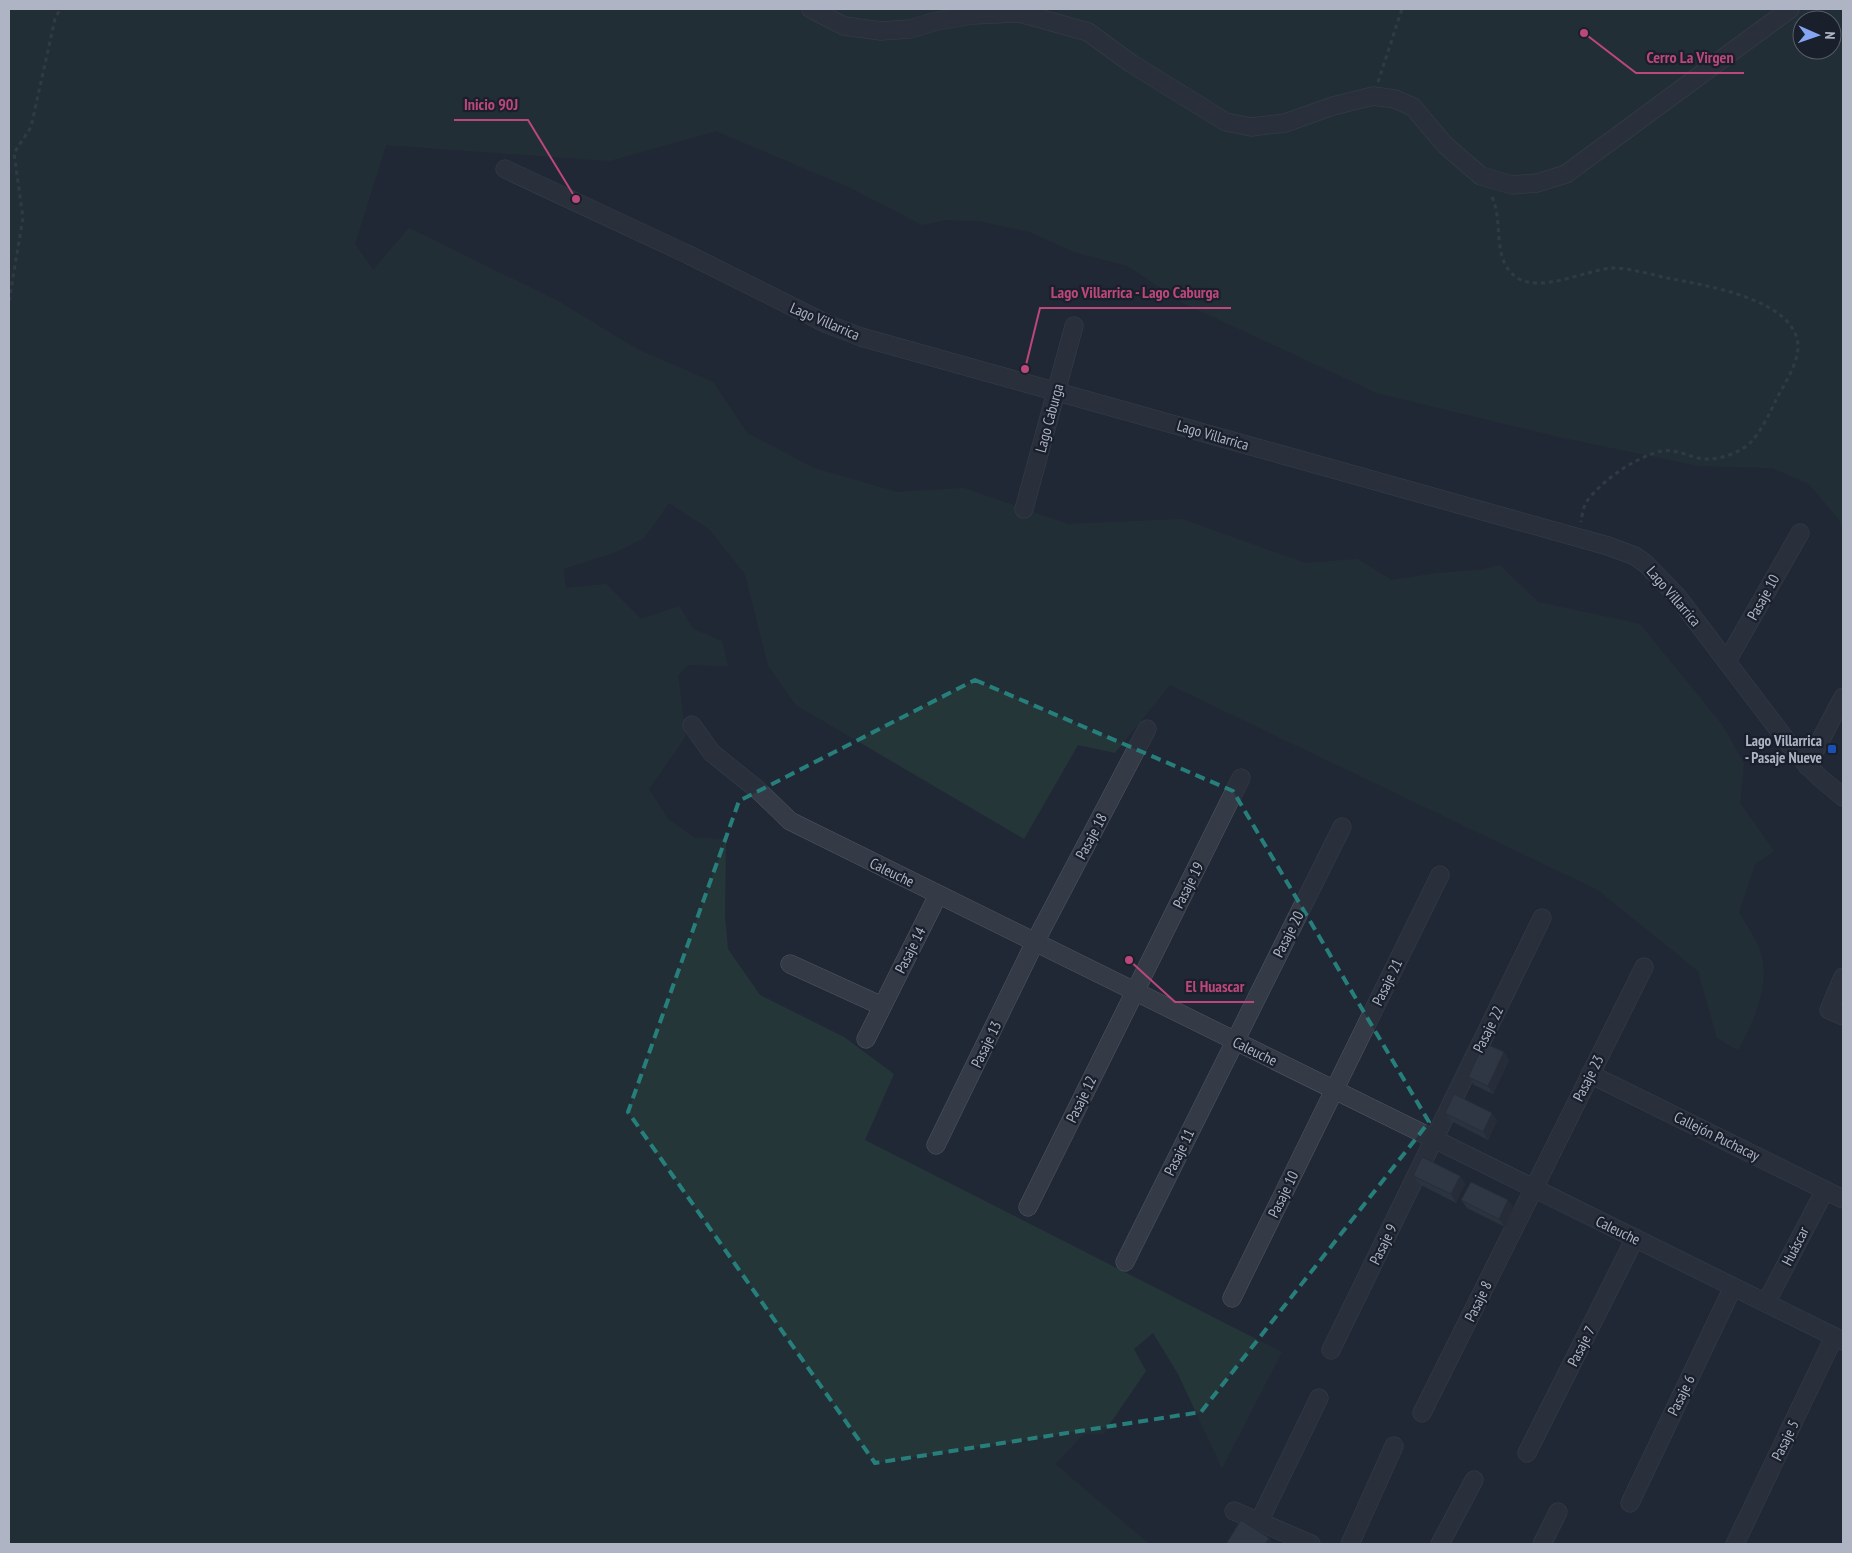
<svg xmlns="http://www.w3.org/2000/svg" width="1852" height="1553" viewBox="0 0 1852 1553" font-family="'PT Sans Narrow',sans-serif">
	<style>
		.green { fill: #253639; fill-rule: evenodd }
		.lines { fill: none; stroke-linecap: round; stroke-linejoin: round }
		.minor-casing { stroke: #515764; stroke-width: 19 }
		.path { stroke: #425256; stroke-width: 3; stroke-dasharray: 4 4; stroke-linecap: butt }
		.minor { stroke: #343a46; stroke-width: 18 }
		.wall { fill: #39404d }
		.shaded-wall { fill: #2e343f }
		.building { fill: #424a5a; stroke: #2e343f }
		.marked { fill: none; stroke: #277f7b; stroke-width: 4; stroke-dasharray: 10 6; stroke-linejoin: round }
		.transit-dot { fill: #1a4fb4; stroke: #191f2b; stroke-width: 2 }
		.labels { text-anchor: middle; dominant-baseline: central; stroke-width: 4.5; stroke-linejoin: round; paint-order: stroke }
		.street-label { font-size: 15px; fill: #aeb4c3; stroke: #191f2b }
		.poi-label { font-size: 15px; font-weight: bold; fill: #aeb4c3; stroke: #191f2b; text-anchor: end }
		.leader { fill: none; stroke: #bc477a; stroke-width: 2 }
		.callout-dot { fill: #bc477a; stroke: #191f2b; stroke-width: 2 }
		.callout-label { font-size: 16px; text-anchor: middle; font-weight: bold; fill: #bc477a; stroke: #191f2b; stroke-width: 4.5; stroke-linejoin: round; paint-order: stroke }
	</style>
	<rect width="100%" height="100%" fill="#212835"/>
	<path class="green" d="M9,9H1843V530L1839,520L1809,484L1772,468L1699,466L1559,437L1377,393L1183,303L1128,266L1074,252L1030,232L979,221L946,220L922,225L851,188L716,131L609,161L386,145L355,244L373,270L409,228L558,301L637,349L713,382L747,433L814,468L897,492L964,488L1068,524L1182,519L1305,563L1357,559L1392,580L1437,573L1481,570L1500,565L1538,602L1640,624L1723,726L1744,764L1740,803L1774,851L1755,864L1739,912C1746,925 1757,940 1761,954C1770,986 1753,1022 1738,1050L1717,1038L1698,971L1598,890L1170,685L1115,753L1078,745L1024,839L796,705L768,665L745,574L709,529L669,503L644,538L616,552L563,569L566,588L606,584L641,619L679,606L693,629L722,641L728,666L688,665L678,675L686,736L649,789L668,819L695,838L726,839L725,916L728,949L760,995L844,1037L894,1074L865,1140L1282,1352L1222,1468L1178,1374L1153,1333L1134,1349L1146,1371L1103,1434H1084L1055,1464L1149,1544H9ZM1802,20H1832V50H1802Z"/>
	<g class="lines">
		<g class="minor-casing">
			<g id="minor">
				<polyline points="811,9 844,26 881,31 910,29 937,21 973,15 1020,13 1088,32 1132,64 1226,122 1251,127 1285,123 1333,106 1373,96 1395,99 1413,107 1445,145 1481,176 1512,185 1537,183 1566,174 1790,9"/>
				<polyline points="505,169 687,254 827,324 861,337 1608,546 1635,556 1646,564 1677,596 1796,753 1819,777 1843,797"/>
				<polyline points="1024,509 1074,326"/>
				<polyline points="1727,661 1800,533"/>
				<polyline points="692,725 712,753 758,790 790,821 1843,1341"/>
				<polyline points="1807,766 1843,697"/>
				<polyline points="790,964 882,1006"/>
				<polyline points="1843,977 1829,1010 1843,1016"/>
				<polyline points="866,1039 938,895"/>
				<polyline points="1590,1074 1843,1199"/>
				<polyline points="936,1145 1035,942 1147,729"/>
				<polyline points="1028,1207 1241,778"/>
				<polyline points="1125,1262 1342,827"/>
				<polyline points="1232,1298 1440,875"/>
				<polyline points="1766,1303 1825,1190"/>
				<polyline points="1331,1350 1542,918"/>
				<polyline points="1422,1413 1644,967"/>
				<polyline points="1527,1453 1635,1238"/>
				<polyline points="1630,1503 1733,1287"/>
				<polyline points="1234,1511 1311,1544"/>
				<polyline points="1259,1522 1319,1398"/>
				<polyline points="1350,1544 1394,1446"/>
				<polyline points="1440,1544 1474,1480"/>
				<polyline points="1542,1544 1558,1512"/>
				<polyline points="1735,1544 1834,1337"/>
			</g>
		</g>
		<g class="path">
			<polyline points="1378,82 1402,9"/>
			<path d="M1492,197C1504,222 1491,259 1516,277C1539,294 1586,270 1612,268C1629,268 1650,274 1667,278C1703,285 1799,299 1798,348C1797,366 1784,384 1776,400C1770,413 1761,431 1751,442C1739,454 1714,462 1698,458C1686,455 1675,449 1662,451C1635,457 1603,480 1587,501C1583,507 1582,516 1581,522"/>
			<polyline points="9,301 23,218 14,153 31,127 55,19 60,9"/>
		</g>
		<use href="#minor" class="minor"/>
	</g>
	<g class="wall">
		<polygon points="1509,1060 1493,1094 1474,1085 1468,1077"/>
		<polygon points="1445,1113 1497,1121 1488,1140 1451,1121"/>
		<polygon points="1413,1176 1460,1176 1465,1184 1456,1203 1419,1184"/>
		<polygon points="1461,1200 1514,1208 1505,1227 1467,1208"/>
	</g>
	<g class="shaded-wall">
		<polygon points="1504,1052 1509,1060 1493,1094 1488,1086"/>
		<polygon points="1492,1113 1497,1121 1488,1140 1483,1132"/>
		<polygon points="1460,1176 1465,1184 1456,1203 1451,1194"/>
		<polygon points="1508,1200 1514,1208 1505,1227 1499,1219"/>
		<polygon points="1269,1538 1273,1544 1265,1544"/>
	</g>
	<g class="building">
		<polygon points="1484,1043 1504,1052 1488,1086 1468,1077"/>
		<polygon points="1454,1094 1492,1113 1483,1132 1445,1113"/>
		<polygon points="1422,1157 1460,1176 1451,1194 1413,1176"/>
		<polygon points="1471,1182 1508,1200 1499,1219 1461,1200"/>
		<polygon points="1241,1520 1269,1538 1265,1544 1226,1544"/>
	</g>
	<path d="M0 0H1852V1553H0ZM975,680L1233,791L1429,1122L1201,1412L875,1463L628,1112L739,801Z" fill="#212835" fill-opacity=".55" fill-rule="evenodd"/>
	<path class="marked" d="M975,680L1233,791L1429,1122L1201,1412L875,1463L628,1112L739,801Z"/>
	<rect class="transit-dot" x="1827" y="744" width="10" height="10" rx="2.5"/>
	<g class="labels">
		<g class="street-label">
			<text transform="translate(825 321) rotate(23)">Lago Villarrica</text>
			<text transform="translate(1049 418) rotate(-75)">Lago Caburga</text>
			<text transform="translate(1213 435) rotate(16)">Lago Villarrica</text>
			<text transform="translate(1674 596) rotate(49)">Lago Villarrica</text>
			<text transform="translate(1763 597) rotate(-61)">Pasaje 10</text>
			<text transform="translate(1091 836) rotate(-62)">Pasaje 18</text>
			<text transform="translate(892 872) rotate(26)">Caleuche</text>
			<text transform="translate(1188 885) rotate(-63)">Pasaje 19</text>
			<text transform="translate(1288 934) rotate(-63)">Pasaje 20</text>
			<text transform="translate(910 950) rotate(-63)">Pasaje 14</text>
			<text transform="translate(1387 982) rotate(-64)">Pasaje 21</text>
			<text transform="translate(1488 1029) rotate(-64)">Pasaje 22</text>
			<text transform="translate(986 1044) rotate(-64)">Pasaje 13</text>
			<text transform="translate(1255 1051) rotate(26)">Caleuche</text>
			<text transform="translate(1588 1078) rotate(-63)">Pasaje 23</text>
			<text transform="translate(1081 1099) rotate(-64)">Pasaje 12</text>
			<text transform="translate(1717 1136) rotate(26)">Callejón Puchacay</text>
			<text transform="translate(1179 1152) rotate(-64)">Pasaje 11</text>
			<text transform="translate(1283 1194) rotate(-64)">Pasaje 10</text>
			<text transform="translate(1618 1230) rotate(26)">Caleuche</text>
			<text transform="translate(1383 1244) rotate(-64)">Pasaje 9</text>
			<text transform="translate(1795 1246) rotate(-63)">Huáscar</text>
			<text transform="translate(1478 1301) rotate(-64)">Pasaje 8</text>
			<text transform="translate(1581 1346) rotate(-63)">Pasaje 7</text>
			<text transform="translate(1681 1395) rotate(-64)">Pasaje 6</text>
			<text transform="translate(1785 1440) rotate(-64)">Pasaje 5</text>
		</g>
		<g class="poi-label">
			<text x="1822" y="740">Lago Villarrica<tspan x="1822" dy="17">- Pasaje Nueve</tspan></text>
		</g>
	</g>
	<path class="leader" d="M1584 33L1636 73H1744M576 199L528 120H454M1025 369L1040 308H1231M1129 960L1175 1002H1254"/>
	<g class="callout-dot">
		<circle cx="1584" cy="33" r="5"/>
		<circle cx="576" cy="199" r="5"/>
		<circle cx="1025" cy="369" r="5"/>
		<circle cx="1129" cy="960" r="5"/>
	</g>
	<g class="callout-label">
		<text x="1690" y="63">Cerro La Virgen</text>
		<text x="491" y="110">Inicio 90J</text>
		<text x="1135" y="298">Lago Villarrica - Lago Caburga</text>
		<text x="1215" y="992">El Huascar</text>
	</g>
	<rect width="1852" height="1553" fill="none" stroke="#aeb4c3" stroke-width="20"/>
	<g transform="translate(1817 35) rotate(92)"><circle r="24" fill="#191f2b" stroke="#555b68"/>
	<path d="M0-4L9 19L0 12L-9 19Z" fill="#84a5f2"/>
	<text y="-8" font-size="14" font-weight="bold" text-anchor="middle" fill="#aeb4c3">N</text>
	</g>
</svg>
